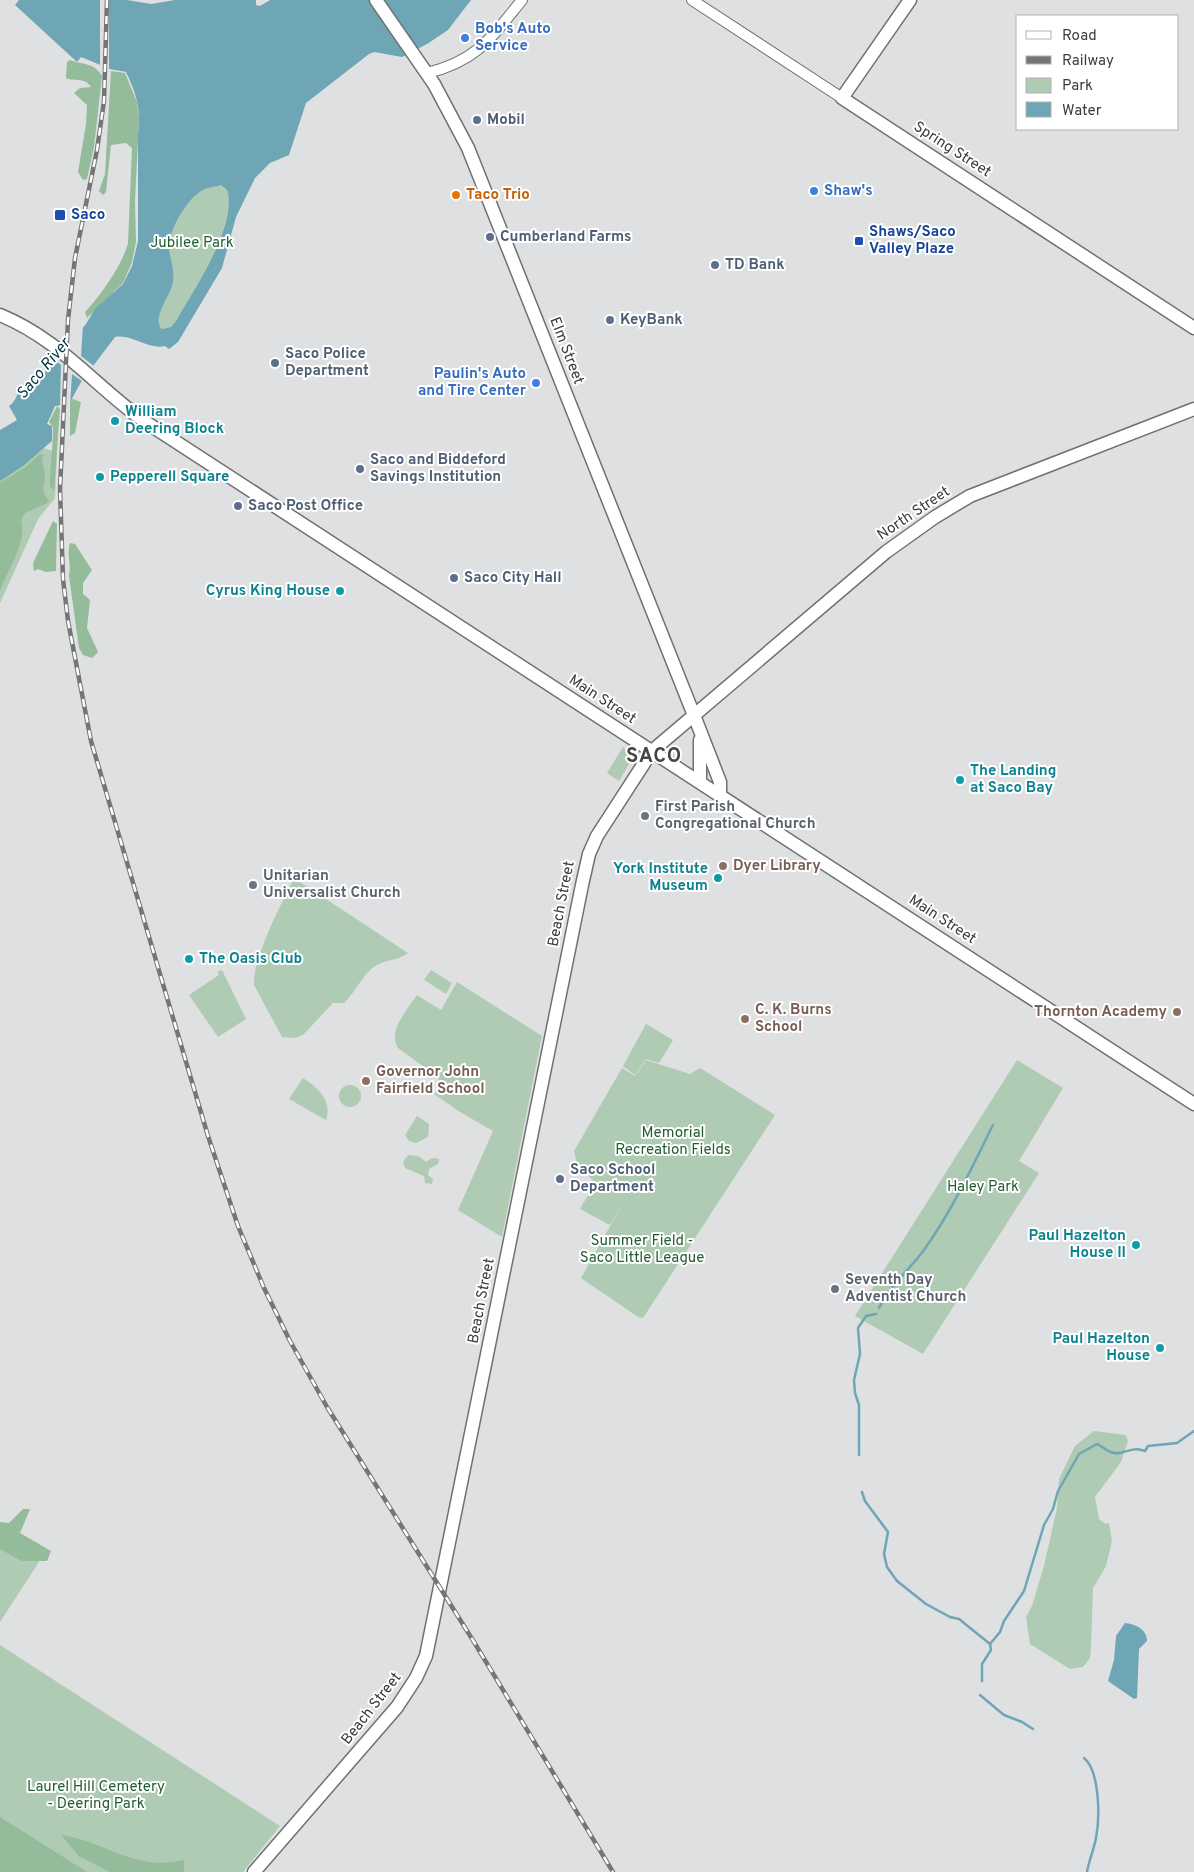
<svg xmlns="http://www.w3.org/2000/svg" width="1194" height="1872" viewBox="0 0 1194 1872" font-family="Overpass,sans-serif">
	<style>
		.green { fill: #afcbb3 }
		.forest { fill: #94bb9a }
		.water { fill: #6ea6b5; fill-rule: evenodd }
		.pier { fill: #dfe0e1 }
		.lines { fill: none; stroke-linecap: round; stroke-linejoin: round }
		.stream { stroke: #6ea6b5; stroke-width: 2.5 }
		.minor-casing { stroke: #6f7071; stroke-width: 12 }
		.major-casing { stroke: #6f7071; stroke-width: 15 }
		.minor { stroke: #fff; stroke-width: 10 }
		.major { stroke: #fff; stroke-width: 12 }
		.rail-casing { stroke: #757576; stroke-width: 4.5 }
		.rail { stroke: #fff; stroke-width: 2.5; stroke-dasharray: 8; stroke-linecap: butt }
		.shop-dot { fill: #3f7fe0; stroke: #fff; stroke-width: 2 }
		.service-dot { fill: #5c6f8a; stroke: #fff; stroke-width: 2 }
		.food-dot { fill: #e8710a; stroke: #fff; stroke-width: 2 }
		.transit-dot { fill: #1a4fb4; stroke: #fff; stroke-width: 2 }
		.culture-dot { fill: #0f9aa8; stroke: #fff; stroke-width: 2 }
		.worship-dot { fill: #6b7280; stroke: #fff; stroke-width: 2 }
		.education-dot { fill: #8d6e63; stroke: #fff; stroke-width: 2 }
		.labels { text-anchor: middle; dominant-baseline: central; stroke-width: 4; stroke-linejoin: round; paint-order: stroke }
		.shop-label { font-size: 15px; font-weight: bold; fill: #366cbe; stroke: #fff; text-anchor: start }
		.service-label { font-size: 15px; font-weight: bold; fill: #4e5e75; stroke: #fff; text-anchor: start }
		.street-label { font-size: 15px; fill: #3c3c3d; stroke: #fff }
		.food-label { font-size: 15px; font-weight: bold; fill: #c56008; stroke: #fff; text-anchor: start }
		.transit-label { font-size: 15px; font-weight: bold; fill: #164399; stroke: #fff; text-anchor: start }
		.park-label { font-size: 15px; fill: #225c31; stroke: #fff }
		.culture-label { font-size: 15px; font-weight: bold; fill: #0d838f; stroke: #fff; text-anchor: start }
		.worship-label { font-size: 15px; font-weight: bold; fill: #5b616d; stroke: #fff; text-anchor: start }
		.education-label { font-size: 15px; font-weight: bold; fill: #785e54; stroke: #fff; text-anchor: start }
		.water-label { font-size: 16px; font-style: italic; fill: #003541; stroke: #fff }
		.district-label { font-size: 20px; font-weight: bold; letter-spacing: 1px; fill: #464647; stroke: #fff }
	</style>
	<rect width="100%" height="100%" fill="#dfe0e1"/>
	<g class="green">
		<path d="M221,185L227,190C238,223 193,292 176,321L171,327L162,329C150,318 170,297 173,283C175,270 171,262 169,249C167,234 188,197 202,190C208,187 215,187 221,185Z"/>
		<polygon points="44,448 57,453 55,498 38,519 0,603 0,478"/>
		<polygon points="623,747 632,755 632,759 619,781 607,773"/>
		<path d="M294,878L408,953C398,961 386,959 375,966C362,975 356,992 344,1003H333L303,1035L295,1038L282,1037L254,985C253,957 281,905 294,878Z"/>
		<polygon points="222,970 246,1019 218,1037 189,995 219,975 217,972"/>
		<polygon points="431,970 452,983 446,994 424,980"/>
		<path d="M457,982L542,1036L502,1237L458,1210L493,1131L460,1112L434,1094L440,1083L438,1077L398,1048C387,1031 408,1009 417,995L441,1010Z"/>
		<polygon points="646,1024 673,1040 659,1063 646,1059 635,1075 623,1066"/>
		<polygon points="646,1060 690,1074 700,1068 775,1115 643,1318 638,1317 581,1278 627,1196 610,1225 580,1209 595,1183 577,1164 574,1151 622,1068 635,1076"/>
		<polygon points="1017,1060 1063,1088 1019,1161 1039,1173 923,1354 855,1316"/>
		<path d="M303,1078C317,1087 333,1101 326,1120L289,1099Z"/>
		<circle cx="350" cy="1096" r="11"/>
		<polygon points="417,1116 429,1124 428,1137 416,1143 409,1141 405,1135"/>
		<polygon points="408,1155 418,1156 426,1162 432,1158 439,1159 438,1164 429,1169 428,1175 433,1179 432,1184 425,1183 424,1176 405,1168 403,1162"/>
		<polygon points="1094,1431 1126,1435 1128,1441 1121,1462 1095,1497 1099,1519 1105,1524 1109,1523 1112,1541 1106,1566 1093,1588 1091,1647 1090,1658 1083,1667 1070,1669 1030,1644 1026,1617 1032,1606 1044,1566 1057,1508 1059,1479 1075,1446"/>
		<polygon points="0,1536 39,1562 0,1622"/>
		<polygon points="0,1645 280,1826 243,1872 0,1872"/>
	</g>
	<g class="forest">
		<path d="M70,60C82,65 94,62 102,76L94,147L87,179L83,180L78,172L86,124L87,105L74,93L80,88L91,87C85,77 75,82 66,78L67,62Z"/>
		<path d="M111,71L125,73L137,102L139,119L135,201L136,242L132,262L123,283L87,318L85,312C99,298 124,262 128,243L132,148L126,143L111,145L106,192L103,195L99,191L105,174Z"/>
		<polygon points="70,398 81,402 75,433 70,436"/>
		<path d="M57,406L60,409L54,491L50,486C50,465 53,446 53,427L49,422Z"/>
		<path d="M40,454L44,455L42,458L45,476L43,491L49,502L25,513L21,520C27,545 8,568 0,591V483L27,466Z"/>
		<polygon points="53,521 57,524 56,571 46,572 38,569 34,571 33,563"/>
		<path d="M70,543L75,544L92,570L83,583V594L90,600L87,628L98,652L92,658L83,655L79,648L69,576C72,564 66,554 70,543Z"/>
		<polygon points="23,1509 30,1509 20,1533 51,1551 47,1561 22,1561 0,1549 0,1522 9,1523"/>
		<polygon points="0,1817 87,1872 0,1872"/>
		<path d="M61,1835C105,1841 134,1872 184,1860V1872H110L79,1856Z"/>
	</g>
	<g class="water">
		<path d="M19,0H127L151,4L175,0H256V5L260,6L270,0H373L370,3L375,0H471L448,30L427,44L402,57L374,52L369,54L306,103L289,155L270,163L255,178L236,217L222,268L178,342L169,349L165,346C147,350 133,334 115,337L81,382L69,404L55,406L47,424L52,426V441L23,466L0,481V430L17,420L9,406C17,401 17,392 23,385C28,379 40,373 47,371L86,324L95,309L123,284L132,266L138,241V134C141,109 137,95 126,72L110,69L81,57L77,62L15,5ZM221,185L227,190C238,225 193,291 176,321L171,327L162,329C151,318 170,297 173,283C175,270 171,262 169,249C167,233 188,197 203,190C208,187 215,187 221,185Z"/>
		<path d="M1125,1623C1135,1624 1147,1629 1147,1641L1139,1649L1137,1698L1134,1699L1108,1681L1114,1660L1116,1636Z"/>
	</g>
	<g class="pier">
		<polygon points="100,0 109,0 109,70 100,67"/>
		<polygon points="83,325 81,356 94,366 82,381 72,374 70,406 60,407 61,365 54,359"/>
	</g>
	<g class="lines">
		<g class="stream">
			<path d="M879,1308C891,1285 909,1270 924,1250C952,1211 972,1167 993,1125"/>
			<polyline points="859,1455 859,1405 855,1393 854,1380 860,1354 858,1328 866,1316 876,1314"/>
			<polyline points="862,1492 865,1501 888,1532 884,1554 887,1567 897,1581 926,1604 950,1617 959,1619 990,1644 991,1650 982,1664 982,1681"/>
			<path d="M990,1644L1000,1632L1004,1621L1024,1591L1044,1525L1053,1509L1058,1491L1079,1454L1097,1444C1102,1446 1106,1451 1111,1452C1122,1457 1130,1445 1145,1451L1148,1446L1177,1443L1194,1431"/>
			<polyline points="980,1695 1004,1715 1022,1722 1033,1729"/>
			<path d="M1084,1758C1100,1771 1100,1818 1096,1838C1094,1849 1089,1860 1087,1872"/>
		</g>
		<g class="minor-casing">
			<g id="minor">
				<polyline points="692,0 842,98"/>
				<path d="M427,73C477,61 491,38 522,0"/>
			</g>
		</g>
		<g class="major-casing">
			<g id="major">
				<polyline points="376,0 434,84 468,148 699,728 720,782 720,795"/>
				<polyline points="910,0 842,98 1194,328"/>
				<path d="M0,315C59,339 94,385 144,421L1194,1104"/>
				<polyline points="700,782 700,740"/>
				<polyline points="254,1872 397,1707 416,1678 426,1656 582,885 589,854 597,836 652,751 886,552 935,517 970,496 1194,409"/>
			</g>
		</g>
		<use href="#minor" class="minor"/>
		<use href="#major" class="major"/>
		<g class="rail-casing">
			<polyline id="rail" points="107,0 104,101 97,150 75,258 68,320 60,489 63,579 68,621 91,741 208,1136 238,1226 264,1288 290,1341 327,1407 474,1642 613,1872"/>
		</g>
		<use href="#rail" class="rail"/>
	</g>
	<g class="shop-dot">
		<circle cx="465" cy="38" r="5"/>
		<circle cx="814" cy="191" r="5"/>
		<circle cx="536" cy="383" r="5"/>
	</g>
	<g class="service-dot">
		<circle cx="477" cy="120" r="5"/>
		<circle cx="490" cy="237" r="5"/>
		<circle cx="715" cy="265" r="5"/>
		<circle cx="610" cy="320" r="5"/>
		<circle cx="275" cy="363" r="5"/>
		<circle cx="360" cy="469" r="5"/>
		<circle cx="238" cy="506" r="5"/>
		<circle cx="454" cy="578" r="5"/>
		<circle cx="560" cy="1179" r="5"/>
	</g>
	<circle class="food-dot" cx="456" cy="195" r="5"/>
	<g class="transit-dot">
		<rect x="54" y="209" width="12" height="12" rx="2.5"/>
		<rect x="854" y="236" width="10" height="10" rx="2.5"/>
	</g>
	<g class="culture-dot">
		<circle cx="115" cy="421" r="5"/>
		<circle cx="100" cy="477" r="5"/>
		<circle cx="340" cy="591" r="5"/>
		<circle cx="960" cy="780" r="5"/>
		<circle cx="718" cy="878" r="5"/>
		<circle cx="189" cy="959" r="5"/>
		<circle cx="1136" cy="1245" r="5"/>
		<circle cx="1160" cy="1348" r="5"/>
	</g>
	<g class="worship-dot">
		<circle cx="645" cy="816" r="5"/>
		<circle cx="253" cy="885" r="5"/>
		<circle cx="835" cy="1289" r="5"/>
	</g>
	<g class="education-dot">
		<circle cx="723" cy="866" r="5"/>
		<circle cx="1177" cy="1012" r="5"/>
		<circle cx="745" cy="1019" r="5"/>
		<circle cx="366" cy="1081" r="5"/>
	</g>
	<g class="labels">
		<g class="shop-label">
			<text x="475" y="29">Bob's Auto<tspan x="475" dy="17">Service</tspan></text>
			<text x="824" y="191">Shaw's</text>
			<text x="526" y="374" text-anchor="end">Paulin's Auto<tspan x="526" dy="17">and Tire Center</tspan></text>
		</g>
		<g class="service-label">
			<text x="487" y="120">Mobil</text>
			<text x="500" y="237">Cumberland Farms</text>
			<text x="725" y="265">TD Bank</text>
			<text x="620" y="320">KeyBank</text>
			<text x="285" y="354">Saco Police<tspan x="285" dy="17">Department</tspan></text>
			<text x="370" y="460">Saco and Biddeford<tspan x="370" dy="17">Savings Institution</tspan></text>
			<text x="248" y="506">Saco Post Office</text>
			<text x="464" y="578">Saco City Hall</text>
			<text x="570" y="1170">Saco School<tspan x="570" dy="17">Department</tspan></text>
		</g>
		<g class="street-label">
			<text transform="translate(952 150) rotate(33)">Spring Street</text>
			<text transform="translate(566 351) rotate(69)">Elm Street</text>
			<text transform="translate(914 514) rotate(-34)">North Street</text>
			<text transform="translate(602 700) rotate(33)">Main Street</text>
			<text transform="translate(562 904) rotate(-79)">Beach Street</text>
			<text transform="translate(942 920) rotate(33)">Main Street</text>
			<text transform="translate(482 1301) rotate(-79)">Beach Street</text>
			<text transform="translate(372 1709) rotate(-52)">Beach Street</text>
		</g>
		<g class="food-label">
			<text x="466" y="195">Taco Trio</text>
		</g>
		<g class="transit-label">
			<text x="71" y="215">Saco</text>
			<text x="869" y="232">Shaws/Saco<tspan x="869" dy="17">Valley Plaze</tspan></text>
		</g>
		<g class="park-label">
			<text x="192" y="243">Jubilee Park</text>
			<text x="673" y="1133">Memorial<tspan x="673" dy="17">Recreation Fields</tspan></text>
			<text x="983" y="1187">Haley Park</text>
			<text x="642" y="1241">Summer Field -<tspan x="642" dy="17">Saco Little League</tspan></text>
			<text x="96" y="1787">Laurel Hill Cemetery<tspan x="96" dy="17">- Deering Park</tspan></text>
		</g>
		<g class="culture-label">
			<text x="125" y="412">William<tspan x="125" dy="17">Deering Block</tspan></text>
			<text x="110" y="477">Pepperell Square</text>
			<text x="330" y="591" text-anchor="end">Cyrus King House</text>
			<text x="970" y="771">The Landing<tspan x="970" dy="17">at Saco Bay</tspan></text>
			<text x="708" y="869" text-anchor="end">York Institute<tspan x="708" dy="17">Museum</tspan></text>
			<text x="199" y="959">The Oasis Club</text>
			<text x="1126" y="1236" text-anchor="end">Paul Hazelton<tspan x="1126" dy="17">House II</tspan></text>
			<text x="1150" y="1339" text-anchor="end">Paul Hazelton<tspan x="1150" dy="17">House</tspan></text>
		</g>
		<g class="worship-label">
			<text x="655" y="807">First Parish<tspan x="655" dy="17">Congregational Church</tspan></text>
			<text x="263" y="876">Unitarian<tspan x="263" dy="17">Universalist Church</tspan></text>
			<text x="845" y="1280">Seventh Day<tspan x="845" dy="17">Adventist Church</tspan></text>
		</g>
		<g class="education-label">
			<text x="733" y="866">Dyer Library</text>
			<text x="755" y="1010">C. K. Burns<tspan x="755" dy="17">School</tspan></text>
			<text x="1167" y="1012" text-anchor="end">Thornton Academy</text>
			<text x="376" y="1072">Governor John<tspan x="376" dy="17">Fairfield School</tspan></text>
		</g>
		<g class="water-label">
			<text transform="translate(44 369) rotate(-50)">Saco River</text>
		</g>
		<g class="district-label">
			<text x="654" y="757">SACO</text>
		</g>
	</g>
	<rect x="1016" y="15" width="162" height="115" fill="#ffffff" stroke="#b1b1b1"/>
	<rect x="1026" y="31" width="25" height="8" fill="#ffffff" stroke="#b1b1b1"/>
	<text x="1062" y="40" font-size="15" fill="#3c3c3d">Road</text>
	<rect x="1026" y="56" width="25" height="8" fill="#757576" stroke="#b1b1b1"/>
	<text x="1062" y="65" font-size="15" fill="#3c3c3d">Railway</text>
	<rect x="1026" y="78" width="25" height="15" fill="#afcbb3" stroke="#b1b1b1"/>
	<text x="1062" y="90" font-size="15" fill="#3c3c3d">Park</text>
	<rect x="1026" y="102" width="25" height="15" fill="#6ea6b5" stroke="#b1b1b1"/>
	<text x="1062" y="115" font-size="15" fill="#3c3c3d">Water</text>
</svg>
